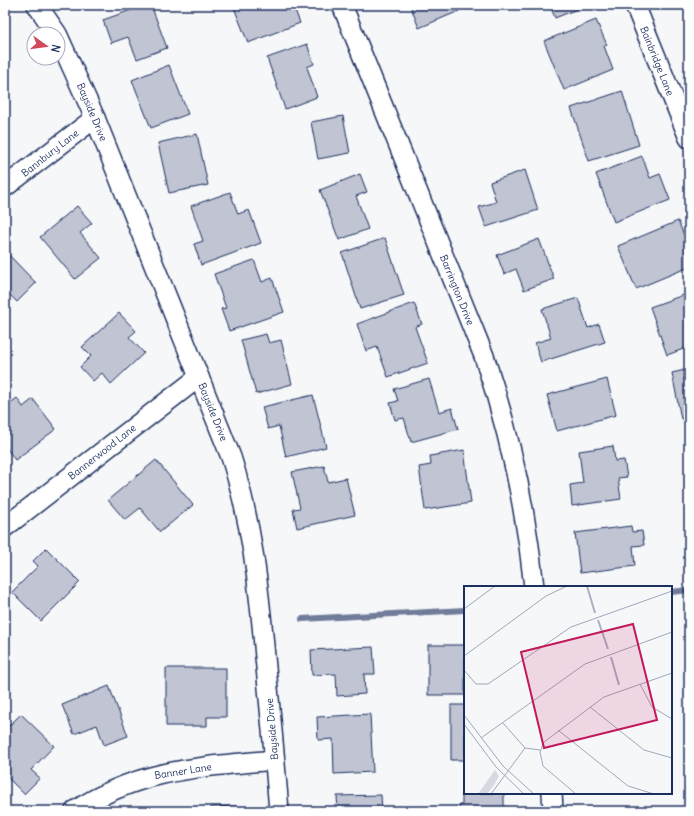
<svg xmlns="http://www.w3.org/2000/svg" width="694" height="816" viewBox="0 0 694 816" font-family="Delius,sans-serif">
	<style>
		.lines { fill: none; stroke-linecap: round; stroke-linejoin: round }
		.stream { stroke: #707c99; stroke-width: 6 }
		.building { fill: #c0c4d3; stroke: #1b2f5e }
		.street-casing { stroke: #1b2f5e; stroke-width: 22 }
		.street { stroke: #fff; stroke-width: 19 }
		.labels { text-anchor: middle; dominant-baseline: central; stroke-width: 3; stroke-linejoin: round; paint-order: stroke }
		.street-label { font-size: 10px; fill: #1b2f5e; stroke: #fff }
		.inset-river { fill: none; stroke: #a9b0c1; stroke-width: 2 }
		.inset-road { fill: none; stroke: #9ea7bb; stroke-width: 1 }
		.view { fill: #c2185b; fill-opacity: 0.15; stroke: #c2185b; stroke-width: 2 }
		.inset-edge { fill: none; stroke: #1b2f5e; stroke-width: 2 }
	</style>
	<rect width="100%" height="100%" fill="#f6f7f9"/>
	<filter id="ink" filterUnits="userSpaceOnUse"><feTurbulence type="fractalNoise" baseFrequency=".025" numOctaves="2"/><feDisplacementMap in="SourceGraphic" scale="8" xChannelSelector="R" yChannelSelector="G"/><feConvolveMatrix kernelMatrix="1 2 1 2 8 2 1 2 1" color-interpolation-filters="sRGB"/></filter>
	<g filter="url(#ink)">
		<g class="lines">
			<g class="stream">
				<polyline points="671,592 689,590"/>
				<polyline points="302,619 465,610"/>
			</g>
		</g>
		<g class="building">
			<polygon points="145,5 151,5 167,48 137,59 128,37 111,43 103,20"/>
			<polygon points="233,5 269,5 269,7 293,5 300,23 248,43"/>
			<polygon points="410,5 457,5 459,11 419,28"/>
			<polygon points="550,5 587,5 555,18"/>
			<polygon points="596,20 607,45 604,46 613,70 564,90 544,41"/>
			<polygon points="307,44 314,64 307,67 317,97 285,109 267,58"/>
			<polygon points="169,65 188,114 151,128 132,80"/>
			<polygon points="622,91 639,145 589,161 571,108"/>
			<polygon points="343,116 350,153 318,159 311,122"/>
			<polygon points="197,134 208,185 169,193 158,143"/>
			<polygon points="642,156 650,178 660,174 670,200 614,222 596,174"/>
			<polygon points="525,170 538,210 486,227 479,207 496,202 490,182"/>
			<polygon points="360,174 367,192 356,196 368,229 339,240 320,190"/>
			<polygon points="230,192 238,214 249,210 261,243 201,265 194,244 203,241 191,206"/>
			<polygon points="77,206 92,223 80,233 101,258 75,279 40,237"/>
			<polygon points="678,221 689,247 689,267 636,289 618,246"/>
			<polygon points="385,238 404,295 360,309 342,253"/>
			<polygon points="539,239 554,279 524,290 516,269 504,274 497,255"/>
			<polygon points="5,251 36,283 17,302 9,294 5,297"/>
			<polygon points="254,260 262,282 272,278 284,312 229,331 221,309 226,308 214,274"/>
			<polygon points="689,293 689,347 667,355 650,307"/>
			<polygon points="578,298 588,328 599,324 605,342 541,362 535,343 551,338 542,309"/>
			<polygon points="414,303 422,324 415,327 428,363 388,377 377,347 366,351 357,324"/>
			<polygon points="119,313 136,331 129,337 144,353 111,384 102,373 93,381 80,367 91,356 82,347"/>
			<polygon points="266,334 269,343 281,340 292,384 256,394 241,340"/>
			<polygon points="689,369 689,417 681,419 672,373"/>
			<polygon points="429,379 439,412 452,408 458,429 411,442 404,418 395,420 390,403 398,401 394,389"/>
			<polygon points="607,379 616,415 557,431 547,395"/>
			<polygon points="313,395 326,447 286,457 279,426 268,429 262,407"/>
			<polygon points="17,398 23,407 33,399 56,429 15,460 5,446 5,407"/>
			<polygon points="613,446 615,461 624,460 627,477 618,478 621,499 572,506 570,485 583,483 579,451"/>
			<polygon points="464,450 471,503 425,510 419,467 431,465 430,456"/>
			<polygon points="156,460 193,505 160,532 140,508 125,520 108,500"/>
			<polygon points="324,466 328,482 346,478 355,515 297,528 293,509 300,508 292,472"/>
			<polygon points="631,526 632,532 642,531 644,545 633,546 635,566 580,573 575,533"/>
			<polygon points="46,548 80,582 41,621 12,592 38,566 33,561"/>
			<rect x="428" y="645" width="37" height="50"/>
			<polygon points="373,647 375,674 364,674 365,694 337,696 336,674 312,675 311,650"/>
			<polygon points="166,668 226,668 226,717 207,717 207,726 166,726"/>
			<polygon points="109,686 128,736 104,745 97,725 74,734 62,705"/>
			<rect x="451" y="705" width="14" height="55"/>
			<polygon points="21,714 54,746 31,770 40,778 24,794 5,775 5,730"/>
			<polygon points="370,714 373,772 334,774 333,739 318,740 317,717"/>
			<polygon points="462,787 465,787 465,793 504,793 504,811 459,811 459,805 462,805"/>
			<polygon points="381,795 382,811 338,811 337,796"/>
			<polygon points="236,806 236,811 211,811 211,807"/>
		</g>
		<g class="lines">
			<g class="street-casing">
				<g id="street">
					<polyline points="37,5 57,34"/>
					<path d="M342,5L484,356C509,431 526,508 534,587"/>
					<polyline points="635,5 689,138"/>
					<path d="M58,36L95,118L231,457C252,523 259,588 265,657C270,708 275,760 279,811"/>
					<polyline points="5,187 95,118"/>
					<polyline points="5,527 199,377"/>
					<polyline points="552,793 553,811"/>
					<path d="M75,811C138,769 201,767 275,760"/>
				</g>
			</g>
			<use href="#street" class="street"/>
		</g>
	</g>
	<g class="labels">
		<g class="street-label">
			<text transform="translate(657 61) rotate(68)">Bainbridge Lane</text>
			<text transform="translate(92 112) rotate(67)">Bayside Drive</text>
			<text transform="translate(50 153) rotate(-38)">Bannbury Lane</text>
			<text transform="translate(457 290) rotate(68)">Barrington Drive</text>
			<text transform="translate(213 412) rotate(68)">Bayside Drive</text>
			<text transform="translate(102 452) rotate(-38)">Bannerwood Lane</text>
			<text transform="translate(272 729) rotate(-95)">Bayside Drive</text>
			<text transform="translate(183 771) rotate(-9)">Banner Lane</text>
		</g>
	</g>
	<g transform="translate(464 586)">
		<rect width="208" height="208" fill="#f6f7f9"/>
		<path d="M31,184L35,190L30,199L23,208H14Z" fill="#d6d9e2"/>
		<path class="inset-river" d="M123,0L131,27M134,34L144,63M147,71L155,99"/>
		<path class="inset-road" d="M0,23L31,0M0,70L82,10L103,0M0,84L12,98H24L107,41L208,5M176,98L188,121L208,133M126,121L180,164L208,172M0,129L39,180L70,208M39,137L61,162M0,138L32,181L60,208M94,144L164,200L190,208M17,152L121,78L208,46M27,208L61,162L76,164M112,208L79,180L76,166L80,156L140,111L208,87"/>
		<path class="view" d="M169,38L193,134L80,162L57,66Z"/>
		<rect width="208" height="208" class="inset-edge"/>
	</g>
	<rect width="694" height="816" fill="none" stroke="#fff" stroke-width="20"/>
	<rect x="10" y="10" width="674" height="796" fill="none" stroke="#1b2f5e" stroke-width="1.5" filter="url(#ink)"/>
	<g transform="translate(46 46) rotate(104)"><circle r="19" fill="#ffffff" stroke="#a4acbf"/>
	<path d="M0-3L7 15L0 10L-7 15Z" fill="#d1495b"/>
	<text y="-6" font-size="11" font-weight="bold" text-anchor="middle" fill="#1b2f5e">N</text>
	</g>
</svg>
